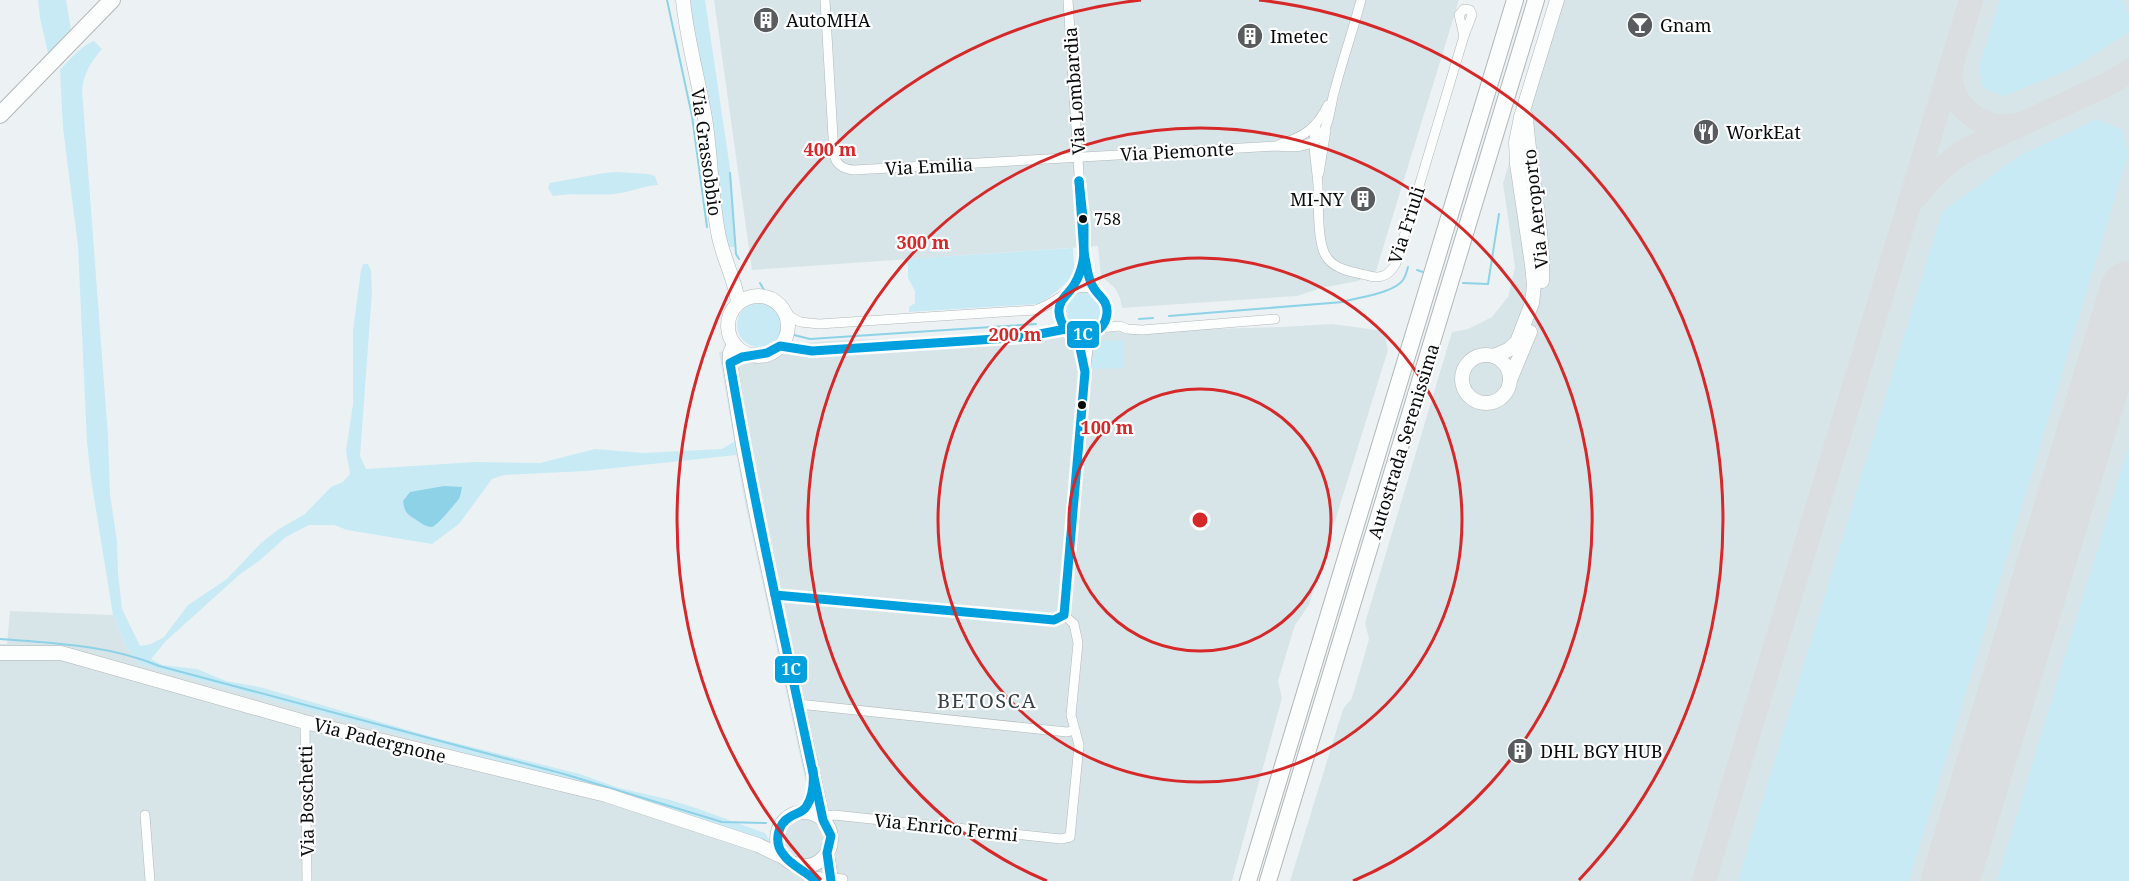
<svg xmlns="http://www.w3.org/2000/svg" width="2129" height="881" viewBox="0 0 2129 881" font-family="'Noto Serif',serif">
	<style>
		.built { fill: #d7e5e9 }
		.green { fill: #c8eaf5 }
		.water { fill: #8ed2e7 }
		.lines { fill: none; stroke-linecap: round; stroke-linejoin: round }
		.stream { stroke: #8ed2e7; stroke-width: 2 }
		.taxiway { stroke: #dadee0; stroke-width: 24 }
		.runway { stroke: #dadee0; stroke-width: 58 }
		.street-casing { stroke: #b2b7b8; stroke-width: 10 }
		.secondary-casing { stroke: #b2b7b8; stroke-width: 15 }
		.highway-casing { stroke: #b2b7b8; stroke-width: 18 }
		.street { stroke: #fcfdfd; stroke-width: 9 }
		.secondary { stroke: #fcfdfd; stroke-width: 14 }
		.highway { stroke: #fcfdfd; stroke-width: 16 }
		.bus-1-casing { stroke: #fefefe; stroke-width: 14 }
		.bus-1 { stroke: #00a0de; stroke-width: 9 }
		.ring { fill: none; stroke: #d62828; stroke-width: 3 }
		.bus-dot { fill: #090c0d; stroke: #fefefe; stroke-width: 2 }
		.labels { text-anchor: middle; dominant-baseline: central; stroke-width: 4.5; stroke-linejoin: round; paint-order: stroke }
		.bus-label { font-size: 16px; fill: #090c0d; stroke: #fefefe; text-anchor: start }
		.poi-label { font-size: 18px; fill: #090c0d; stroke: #fefefe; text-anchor: start }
		.street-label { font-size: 18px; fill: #090c0d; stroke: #fefefe }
		.neighbourhood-label { font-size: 20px; letter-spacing: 1.5px; fill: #384144; stroke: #fefefe }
		.centre { fill: #d62828; stroke: #fefefe; stroke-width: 3 }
		.ring-label { font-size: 18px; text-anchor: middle; font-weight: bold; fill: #d62828; stroke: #fefefe; stroke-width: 4.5; stroke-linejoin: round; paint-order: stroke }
		.line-badge { stroke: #fefefe; stroke-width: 2 }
		.badge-label { font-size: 16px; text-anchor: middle; font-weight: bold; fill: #fff }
	</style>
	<rect width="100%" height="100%" fill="#ecf2f4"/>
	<g class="built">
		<polygon points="714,0 1459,0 1376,271 1358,281 1321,288 1297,296 1122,308 1120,298 1115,288 1101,276 1098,246 752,270"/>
		<polygon points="1559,0 2129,0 2129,881 1290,881 1343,709 1352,698 1369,639 1365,623 1452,332 1468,329 1492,317 1508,297 1515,267 1503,183"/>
		<polygon points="1332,324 1384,331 1388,350 1309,605 1295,625 1278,681 1282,698 1232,881 0,881 0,644 7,644 10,611 113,615 126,646 139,664 580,784 766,842 769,840 775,823 785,811 800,804 807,788 744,498 719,352 735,348 844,340 1280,327"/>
	</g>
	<g class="green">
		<polygon points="38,0 66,0 71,29 48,53 40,18"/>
		<polygon points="685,0 705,0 731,175 736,247 726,247"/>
		<polygon points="2000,0 2122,0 2129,16 2129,32 2073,68 2004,96 1983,88 1979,66"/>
		<path d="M94,41L102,49C91,62 84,73 82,90L108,436L110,494L117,541L118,573L122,609L140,646L151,644L164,637L188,605L227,579L261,543L279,529L305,514L331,487L343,482L350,474L346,451L353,404V330L361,270L363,264H368L371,271L372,292L360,456L366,469L475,462L540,463L595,449L643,453L722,449L735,441L737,455L586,471L504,475L492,479L459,524L432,544L347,530L334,525H309L286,537L259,561L239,575L166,641L151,659L162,665L197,669L226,681L260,687L432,737L580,774L619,788L667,799L696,808L765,833L769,840L766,842L580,784L139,664L126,646L113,615L91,479L87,442L78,246L63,128L60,70C69,60 81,46 94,41Z"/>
		<polygon points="2097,119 2122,130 2128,154 1909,881 1738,881 1942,212 2019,156"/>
		<path d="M618,172L648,174L655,176L658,185C643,186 630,192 615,194C594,196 575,192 553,196L548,188L550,183L604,173Z"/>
		<path d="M1073,248C1073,255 1075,265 1074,272C1073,280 1046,300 1038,304L909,312V307L915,303V291L908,278V259Z"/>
		<circle cx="1082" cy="311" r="20"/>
		<circle cx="759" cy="325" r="22"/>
		<polygon points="1123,340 1123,368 1089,369 1100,341"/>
		<polygon points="2129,445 2129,881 1997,881"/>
	</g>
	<path class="water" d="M444,486L462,487C461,491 461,497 458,500C454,505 437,526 432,527C426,527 419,522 415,519C406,514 404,510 403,501L410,492Z"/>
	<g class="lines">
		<g class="stream">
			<polyline points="667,0 692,116 707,227"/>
			<polyline points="730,173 736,254 739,259"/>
			<polyline points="1417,270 1423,272"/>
			<polyline points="760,283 764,290"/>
			<polyline points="1463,283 1488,284 1499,214"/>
			<path d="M1169,316L1343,302C1359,297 1394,293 1403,280C1405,277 1407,271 1408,267"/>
			<polyline points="1139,319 1153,318"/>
			<polyline points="794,335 810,339 1036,324"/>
			<path d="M0,639C53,643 109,645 159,666L564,774L722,822L766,823"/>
		</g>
		<g class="taxiway">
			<path d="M1951,71C1948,105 1982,132 2015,125"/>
			<path d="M1917,196C1931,177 1946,163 1966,150L2112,82L2129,71"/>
			<polyline points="1704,881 1971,0"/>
		</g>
		<polyline class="runway" points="1950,881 2129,290"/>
		<g class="street-casing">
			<g id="street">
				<path d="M825,0L834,154C836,165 843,169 854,170L1276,146C1291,147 1307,149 1319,137C1331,125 1330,104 1335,89C1343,59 1353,30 1361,0"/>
				<polyline points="1068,0 1084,254 1094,289"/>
				<polygon points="1464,9 1470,10 1472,15 1464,36 1459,15"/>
				<path d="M1316,125C1311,146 1317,165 1318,186C1319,205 1317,227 1322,246C1323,251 1325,255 1328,259C1337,270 1353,272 1366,275C1380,280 1389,276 1396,263L1464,36"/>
				<path d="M1280,144C1304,137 1317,128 1328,105"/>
				<polyline points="1319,173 1326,130"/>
				<polyline points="1071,290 1079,275 1083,256"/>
				<path d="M786,314L800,322L819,324L1035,310C1056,305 1075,279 1094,290C1121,304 1099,347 1072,334C1058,326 1056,311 1062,298"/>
				<polyline points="1100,328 1120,326 1127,329 1142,330 1275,319"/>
				<polyline points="1073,334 1083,352 1084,361"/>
				<polyline points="780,346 812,351 1024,337 1053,330 1066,329"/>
				<polyline points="775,595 1054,620 1064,615"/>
				<polyline points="1064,615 1085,372 1090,335"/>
				<polyline points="798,704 1067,732 1075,730"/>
				<polyline points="305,722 307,881"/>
				<polyline points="145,815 150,881"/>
				<polyline points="823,820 828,816 834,815 1061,839 1070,837 1079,745 1071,715 1078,643 1074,624 1064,615"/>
				<polyline points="812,876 843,879"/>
			</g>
		</g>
		<g class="secondary-casing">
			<g id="secondary">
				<path d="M683,0C687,40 698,78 705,118C711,156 711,194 718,232C722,257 735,278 738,302"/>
				<path d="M1526,116C1529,171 1544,227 1542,281"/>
				<circle cx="758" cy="326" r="30"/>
				<polyline points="734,344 730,353 730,363 743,445 759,526 823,820"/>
				<circle cx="1486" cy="379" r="24"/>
				<polyline points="1494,356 1508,350 1517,342 1532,303 1534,285 1532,265 1517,164 1516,142 1521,117 1557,0"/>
				<polyline points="1510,380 1530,332"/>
				<polyline points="0,653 61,653 305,722 606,795 758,845 785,858"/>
				<circle cx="804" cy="839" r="27"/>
				<polyline points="827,853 831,881"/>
				<polyline points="796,864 816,881"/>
			</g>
		</g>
		<g class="highway-casing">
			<g id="highway">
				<polyline points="0,115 112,0"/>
				<polyline points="1248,881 1515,0"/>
				<polyline points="1268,881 1536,0"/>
			</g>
		</g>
		<use href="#street" class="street"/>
		<use href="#secondary" class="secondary"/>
		<use href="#highway" class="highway"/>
		<g class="bus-1-casing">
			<g id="bus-1">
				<polyline points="1079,181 1084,226 1084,254"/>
				<polyline points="1079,181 1084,254"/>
				<path d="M1084,254C1087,264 1087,276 1092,285C1097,296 1108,299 1107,313C1105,342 1061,342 1059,312C1058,300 1069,294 1074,285C1080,275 1083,265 1084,254Z"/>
				<polyline points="775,595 1054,620 1064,615 1085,372 1079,343 1066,329"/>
				<path d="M813,770C814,782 813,797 806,807C802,813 796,813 790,817C777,824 774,843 783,854C791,866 806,871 816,881"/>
				<path d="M831,881L827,853L831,836L823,820C791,668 756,516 730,363L742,357L767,353L780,346L812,351L1024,337L1066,329"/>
			</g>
		</g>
		<use href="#bus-1" class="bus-1"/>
	</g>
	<g class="ring">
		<circle cx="1200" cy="520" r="131"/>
		<circle cx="1200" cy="520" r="262"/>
		<path d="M1047 881A392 392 0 1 1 1353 881"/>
		<path d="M821 880A523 523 0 0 1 1141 0M1259 0A523 523 0 0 1 1579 880"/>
	</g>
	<defs>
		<g id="building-disc" transform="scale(1.35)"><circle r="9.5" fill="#585c5e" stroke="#fefefe"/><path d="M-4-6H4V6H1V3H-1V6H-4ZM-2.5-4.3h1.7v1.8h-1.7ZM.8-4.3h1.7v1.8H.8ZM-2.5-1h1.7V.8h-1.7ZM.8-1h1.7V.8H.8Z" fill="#fff"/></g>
		<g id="bar-disc" transform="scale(1.35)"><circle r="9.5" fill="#585c5e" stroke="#fefefe"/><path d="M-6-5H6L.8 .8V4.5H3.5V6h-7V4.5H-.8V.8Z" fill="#fff"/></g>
		<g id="restaurant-disc" transform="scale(1.35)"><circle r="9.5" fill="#585c5e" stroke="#fefefe"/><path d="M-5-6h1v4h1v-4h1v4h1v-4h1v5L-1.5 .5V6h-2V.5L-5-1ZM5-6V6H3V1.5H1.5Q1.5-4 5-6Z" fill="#fff"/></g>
	</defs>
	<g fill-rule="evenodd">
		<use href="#building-disc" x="766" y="20"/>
		<use href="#bar-disc" x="1640" y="25"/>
		<use href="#building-disc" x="1250" y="36"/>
		<use href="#restaurant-disc" x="1706" y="132"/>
		<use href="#building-disc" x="1363" y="199"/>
		<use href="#building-disc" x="1520" y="751"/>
	</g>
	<g class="bus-dot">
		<circle cx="1083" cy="219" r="5"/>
		<circle cx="1082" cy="405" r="5"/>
	</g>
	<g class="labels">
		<g class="bus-label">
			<text x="1094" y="219">758</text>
		</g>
		<g class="poi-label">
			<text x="786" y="20">AutoMHA</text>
			<text x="1660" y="25">Gnam</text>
			<text x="1270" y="36">Imetec</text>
			<text x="1726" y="132">WorkEat</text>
			<text x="1344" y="199" text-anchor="end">MI-NY</text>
			<text x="1540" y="751">DHL BGY HUB</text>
		</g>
		<g class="street-label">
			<text transform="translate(1074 91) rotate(-94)">Via Lombardia</text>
			<text transform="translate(1177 151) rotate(-3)">Via Piemonte</text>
			<text transform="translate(707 152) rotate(82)">Via Grassobbio</text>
			<text transform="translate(929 166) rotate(-3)">Via Emilia</text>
			<text transform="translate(1535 209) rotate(-96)">Via Aeroporto</text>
			<text transform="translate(1406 225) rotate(-72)">Via Friuli</text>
			<text transform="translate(1403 441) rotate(-73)">Autostrada Serenissima</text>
			<text transform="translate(380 740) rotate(14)">Via Padergnone</text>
			<text transform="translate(306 801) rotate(-91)">Via Boschetti</text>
			<text transform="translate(946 827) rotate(6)">Via Enrico Fermi</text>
		</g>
		<g class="neighbourhood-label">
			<text x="987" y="700">BETOSCA</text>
		</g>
	</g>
	<circle cx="1200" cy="520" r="9" class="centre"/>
	<g class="ring-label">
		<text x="830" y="156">400 m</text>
		<text x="923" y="249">300 m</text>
		<text x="1015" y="341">200 m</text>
		<text x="1107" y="434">100 m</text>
	</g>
	<g class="line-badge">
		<rect x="1066" y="320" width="34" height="29" rx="6" fill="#00a0de"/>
		<rect x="774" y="655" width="34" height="29" rx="6" fill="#00a0de"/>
	</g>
	<g class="badge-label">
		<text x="1083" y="340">1C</text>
		<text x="791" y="675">1C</text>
	</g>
</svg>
